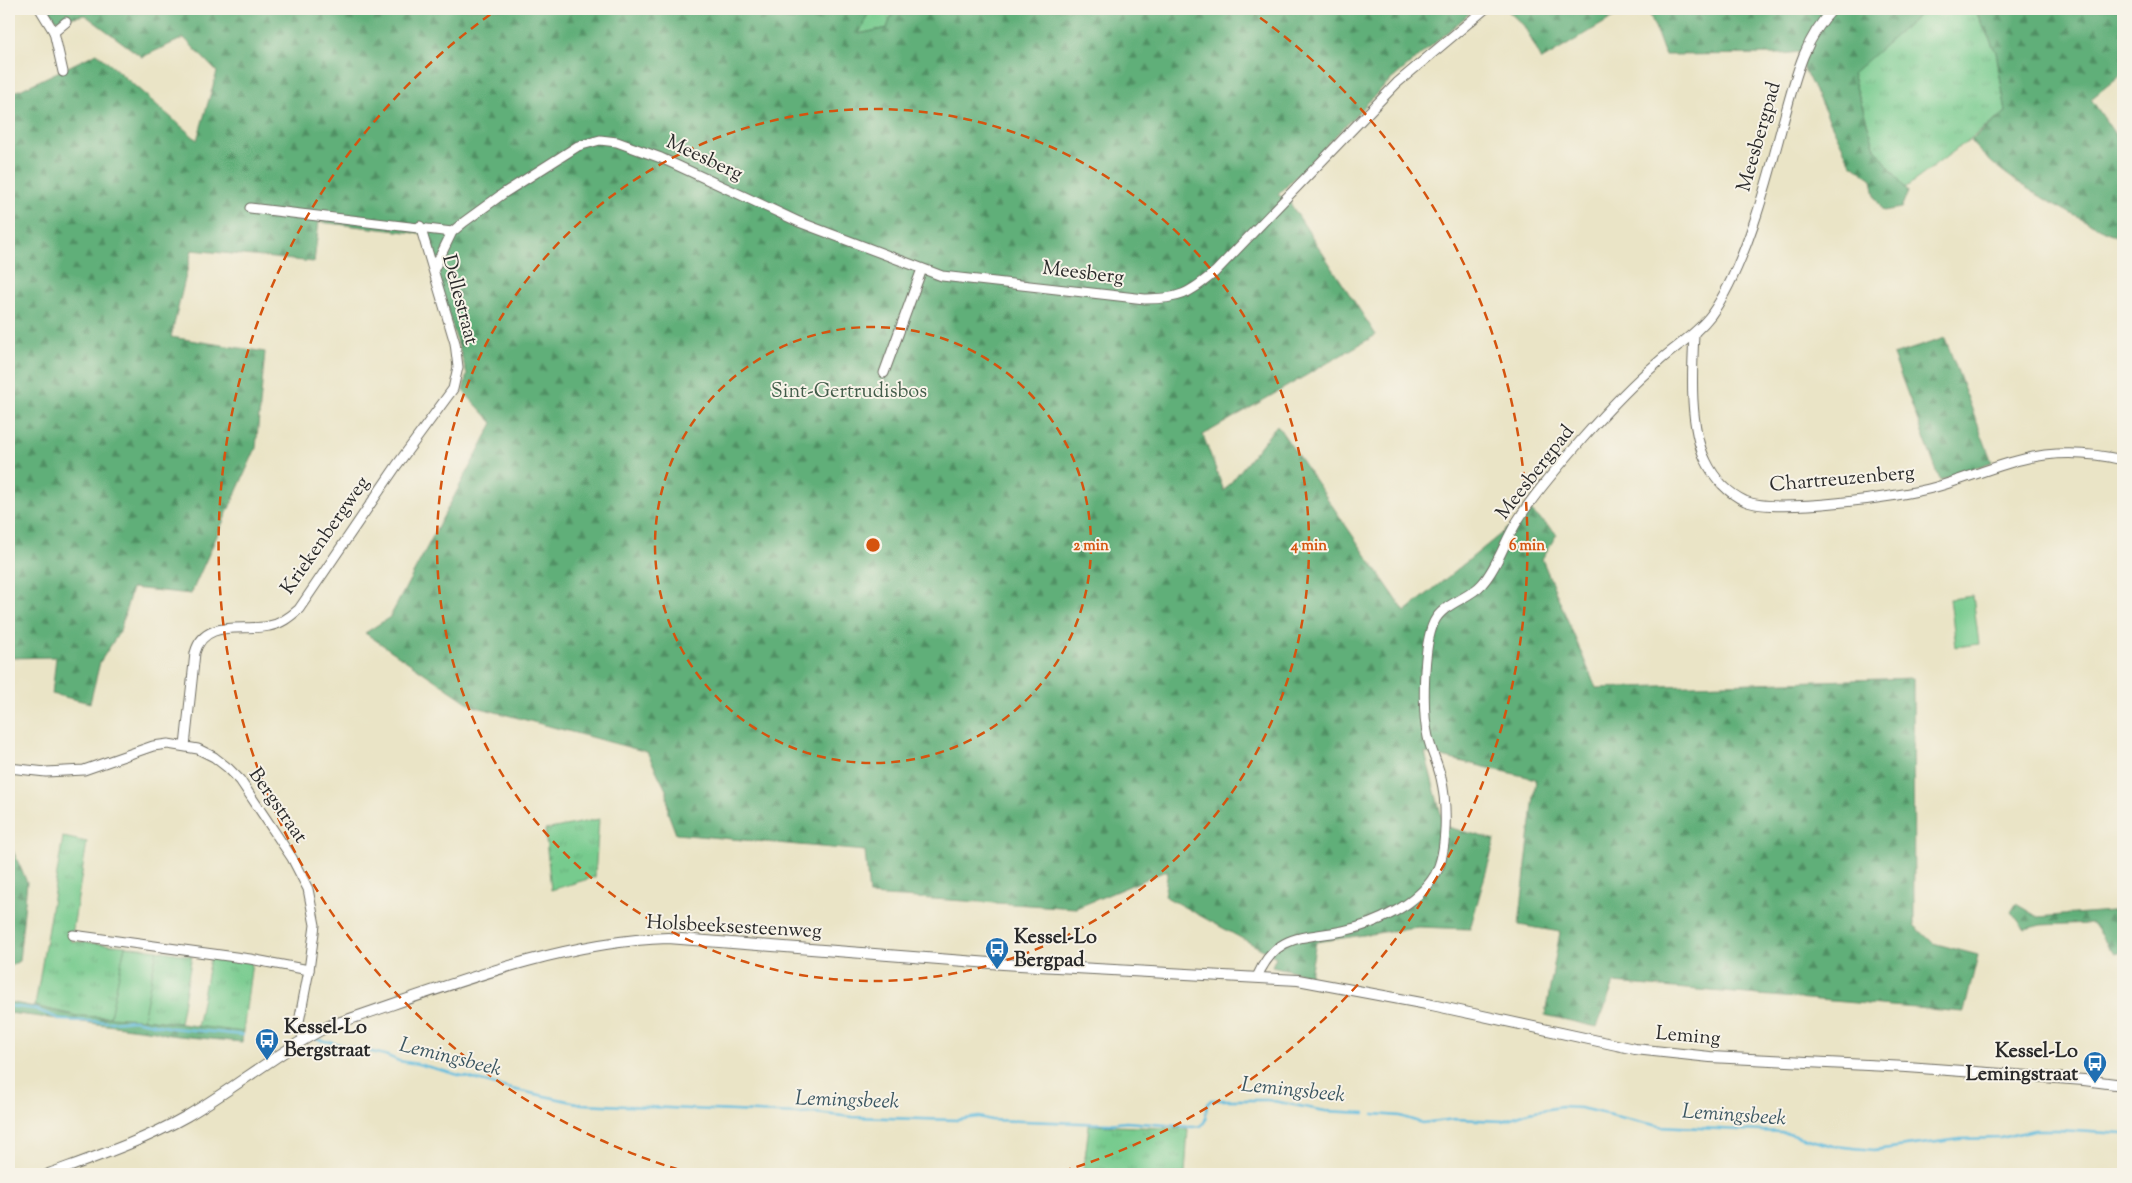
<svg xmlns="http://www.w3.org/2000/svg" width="2132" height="1183" viewBox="0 0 2132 1183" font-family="'Sorts Mill Goudy',serif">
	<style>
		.grass { fill: url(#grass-tufts); stroke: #517b5c }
		.forest { fill: url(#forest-firs); stroke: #466d52 }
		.garden { fill: #77cb8e; stroke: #517b5c }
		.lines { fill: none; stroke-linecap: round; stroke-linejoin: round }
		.stream { stroke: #60bcde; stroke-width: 2.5 }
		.minor-casing { stroke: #6e6c61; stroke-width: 11 }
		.tertiary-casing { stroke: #6e6c61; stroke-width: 12 }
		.minor { stroke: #fff; stroke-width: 9 }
		.tertiary { stroke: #fff; stroke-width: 10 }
		.ring { fill: none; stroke: #d5540f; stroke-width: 2.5; stroke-dasharray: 9 6 }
		.labels { text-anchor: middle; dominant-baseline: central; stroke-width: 4; stroke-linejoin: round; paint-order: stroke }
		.street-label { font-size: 20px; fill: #2b2b2b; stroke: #f7f3e8 }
		.park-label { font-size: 20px; fill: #425b49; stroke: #f7f3e8 }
		.poi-label { font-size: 20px; font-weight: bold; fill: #2b2b2b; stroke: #f7f3e8; text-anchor: start }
		.water-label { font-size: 21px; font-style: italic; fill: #3b5661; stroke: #f7f3e8 }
		.centre { fill: #d5540f; stroke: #f7f3e8; stroke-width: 2.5 }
		.ring-label { font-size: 15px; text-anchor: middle; font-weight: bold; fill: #d5540f; stroke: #f7f3e8; stroke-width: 4; stroke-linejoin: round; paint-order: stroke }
	</style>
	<defs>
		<pattern id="grass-tufts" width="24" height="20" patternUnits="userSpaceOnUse" patternTransform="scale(1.25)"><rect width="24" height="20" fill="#77cb8e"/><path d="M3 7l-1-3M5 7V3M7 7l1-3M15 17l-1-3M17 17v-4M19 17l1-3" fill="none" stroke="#67ae7b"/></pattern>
		<pattern id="forest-firs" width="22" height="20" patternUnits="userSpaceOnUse" patternTransform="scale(1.25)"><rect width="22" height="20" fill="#61af79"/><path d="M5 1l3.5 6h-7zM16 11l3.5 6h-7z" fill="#508f63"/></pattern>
	</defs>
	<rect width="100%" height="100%" fill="#f7f3e8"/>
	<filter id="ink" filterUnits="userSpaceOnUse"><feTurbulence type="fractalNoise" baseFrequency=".02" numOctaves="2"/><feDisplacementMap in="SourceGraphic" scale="10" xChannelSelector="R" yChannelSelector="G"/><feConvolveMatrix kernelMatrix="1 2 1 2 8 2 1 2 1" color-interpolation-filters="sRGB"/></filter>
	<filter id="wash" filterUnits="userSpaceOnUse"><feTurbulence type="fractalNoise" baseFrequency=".0096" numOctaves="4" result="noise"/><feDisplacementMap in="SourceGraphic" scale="20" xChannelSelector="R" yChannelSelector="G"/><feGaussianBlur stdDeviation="1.12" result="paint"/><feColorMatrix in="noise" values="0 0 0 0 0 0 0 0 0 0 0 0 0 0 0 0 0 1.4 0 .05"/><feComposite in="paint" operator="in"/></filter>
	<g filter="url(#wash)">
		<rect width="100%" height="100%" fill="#eae4c6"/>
		<g class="grass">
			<polygon points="870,9 894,9 887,28 858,34"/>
			<polygon points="1926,9 1974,9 1996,52 2006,112 1905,188 1875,148 1852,73"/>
			<polygon points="599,819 595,877 551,890 545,830"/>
			<polygon points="63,837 87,842 71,941 125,946 110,1017 78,1016 35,1006"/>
			<polygon points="157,950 192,956 180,1023 143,1019"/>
			<polygon points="210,958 252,962 243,1032 197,1028"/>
			<polygon points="1089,1125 1188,1129 1185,1174 1083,1174"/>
		</g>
		<g class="forest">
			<polygon points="48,9 870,9 859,34 887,28 894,9 1475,9 1385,85 1278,195 1288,200 1376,335 1203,435 1224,491 1277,425 1405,612 1530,510 1557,534 1542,559 1596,688 1913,678 1914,925 1933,943 1978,955 1964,1012 1614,983 1597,1027 1545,1015 1560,932 1519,925 1536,779 1425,753 1444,826 1495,840 1470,929 1418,927 1316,942 1310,975 1272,966 1276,957 1164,896 1168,870 1076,908 869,895 865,851 676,834 668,813 667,792 647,752 473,706 365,633 390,617 493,423 463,391 467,374 424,234 319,222 314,262 192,250 171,337 265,352 256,448 191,594 132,588 120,631 100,662 90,703 52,694 56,657 9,658 9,89 13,92 22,89 97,53 197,140 217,72 184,38 142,57 85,15 56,20"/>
			<polygon points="1506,9 1627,9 1542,60 1524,26"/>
			<polygon points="1648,9 1926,9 1852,74 1875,148 1908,192 1901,208 1883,211 1875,197 1872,179 1851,164 1804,69 1800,52 1782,54 1665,55"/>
			<path d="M1975,9H2123V73L2091,99L2123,146V240C2073,215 2007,184 1970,141L2006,112L1996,52Z"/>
			<polygon points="1945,338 1992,462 1940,480 1893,355"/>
			<polygon points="9,842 27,882 19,961 9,967"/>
			<polygon points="2016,904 2038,917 2123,910 2123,952 2114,954 2092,923 2041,925 2025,929 2011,912"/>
			<polygon points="9,1002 78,1016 143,1019 243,1032 242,1042 169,1035 155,1031 9,1013"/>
		</g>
		<g class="garden">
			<polygon points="1973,596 1979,644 1956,647 1950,599"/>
			<polygon points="125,946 157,950 143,1019 110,1017"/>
		</g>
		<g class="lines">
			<g class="stream">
				<polyline points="9,1006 35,1009 62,1020 111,1022 134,1020 172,1028 243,1035"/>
				<polyline points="316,1039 385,1055 399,1061 418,1064 507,1088 582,1104 799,1114 815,1113 853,1117 957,1120 979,1117 991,1120 1109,1124 1126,1122 1192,1127 1201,1126 1205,1121 1207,1104 1211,1100 1268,1100 1325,1111 1365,1113"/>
				<polyline points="1374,1114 1400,1116 1422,1123 1455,1119 1503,1121 1529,1112 1561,1107 1580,1108 1659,1126 1781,1132 1833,1146 1874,1150 1961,1139 2000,1138 2034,1130 2059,1130 2123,1134"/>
			</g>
		</g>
	</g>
	<g filter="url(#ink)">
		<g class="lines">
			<g class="minor-casing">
				<g id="minor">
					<polyline points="40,9 54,32 63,72"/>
					<polyline points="54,32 66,22"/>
					<polyline points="250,208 452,232"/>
					<path d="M434,269L452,232L464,222L504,193L578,146L600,140L617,142L661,158L799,222L942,276L1145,299C1179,299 1189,294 1215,272L1397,83L1485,9"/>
					<path d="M1694,334C1692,372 1689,427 1706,461C1714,478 1728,493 1745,501C1775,514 1901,497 1936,487C1971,477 2008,460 2045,455C2071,452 2097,454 2123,460"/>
					<polyline points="884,373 922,269"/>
					<path d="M185,746L195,653C204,618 243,632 269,626C281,624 290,617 299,609L397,465L453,389L458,367L455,343L420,226"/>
					<polyline points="9,768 46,772 84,770 153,746 168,744 198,749 214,757 228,768 240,780 292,858 308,889 315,925 309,970 298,1027 304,1038"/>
					<polyline points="73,935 250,959 309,970"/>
					<path d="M1257,977C1277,932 1303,939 1343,931C1376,924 1417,905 1435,875C1448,852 1447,803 1441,778C1438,764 1431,751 1428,737C1422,712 1423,645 1434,622C1443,603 1469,599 1482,584C1498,566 1505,540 1518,520C1536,491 1561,464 1583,438C1606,412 1630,386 1656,364C1674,347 1696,335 1711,315C1745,267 1767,183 1782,126C1794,84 1802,41 1833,9"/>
				</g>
			</g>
			<g class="tertiary-casing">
				<path id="tertiary" d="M49,1174C95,1157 143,1141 187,1116C235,1088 279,1051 329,1026C435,991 555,941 668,938L1003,964L1298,980L1432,1005L1635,1049L1710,1057L1907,1067L2084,1080L2123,1085"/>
			</g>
			<use href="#minor" class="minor"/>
			<use href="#tertiary" class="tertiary"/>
		</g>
	</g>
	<g class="ring">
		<circle cx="873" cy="545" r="218"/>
		<circle cx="873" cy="545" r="436"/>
		<path d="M693 1174A654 654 0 0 1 498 9M1248 9A654 654 0 0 1 1053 1174"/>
	</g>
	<defs>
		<g id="bus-pin" transform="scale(1.25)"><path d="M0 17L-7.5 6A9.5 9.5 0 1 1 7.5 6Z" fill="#1f6fb2" stroke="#f7f3e8"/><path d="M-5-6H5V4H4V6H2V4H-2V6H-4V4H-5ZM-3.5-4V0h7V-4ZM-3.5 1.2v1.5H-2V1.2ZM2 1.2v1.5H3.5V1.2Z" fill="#fff"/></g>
	</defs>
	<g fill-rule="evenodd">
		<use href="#bus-pin" x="997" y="949"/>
		<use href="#bus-pin" x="267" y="1040"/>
		<use href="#bus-pin" x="2095" y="1063"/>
	</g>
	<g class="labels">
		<g class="street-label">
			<text transform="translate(1760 137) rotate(-74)">Meesbergpad</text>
			<text transform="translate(704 159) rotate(25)">Meesberg</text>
			<text transform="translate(1083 274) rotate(7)">Meesberg</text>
			<text transform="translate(459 300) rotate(75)">Dellestraat</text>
			<text transform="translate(1536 473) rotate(-52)">Meesbergpad</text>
			<text transform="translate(1842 480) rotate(-5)">Chartreuzenberg</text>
			<text transform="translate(326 536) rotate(-55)">Kriekenbergweg</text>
			<text transform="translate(277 806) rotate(55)">Bergstraat</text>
			<text transform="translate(734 928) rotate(3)">Holsbeeksesteenweg</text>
			<text transform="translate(1688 1037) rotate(5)">Leming</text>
		</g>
		<g class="park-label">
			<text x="849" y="392">Sint-Gertrudisbos</text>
		</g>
		<g class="poi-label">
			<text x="1014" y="938">Kessel-Lo<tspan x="1014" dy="23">Bergpad</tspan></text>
			<text x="284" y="1028">Kessel-Lo<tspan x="284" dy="23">Bergstraat</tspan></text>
			<text x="2078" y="1052" text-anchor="end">Kessel-Lo<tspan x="2078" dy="23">Lemingstraat</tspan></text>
		</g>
		<g class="water-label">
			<text transform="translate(450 1058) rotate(14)">Lemingsbeek</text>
			<text transform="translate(1293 1091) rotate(6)">Lemingsbeek</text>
			<text transform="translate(847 1101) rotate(2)">Lemingsbeek</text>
			<text transform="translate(1734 1116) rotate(4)">Lemingsbeek</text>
		</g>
	</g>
	<circle cx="873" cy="545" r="8" class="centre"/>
	<g class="ring-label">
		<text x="1091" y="550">2 min</text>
		<text x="1309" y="550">4 min</text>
		<text x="1527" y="550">6 min</text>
	</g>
	<rect width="2132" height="1183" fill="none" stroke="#f7f3e8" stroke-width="30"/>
</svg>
